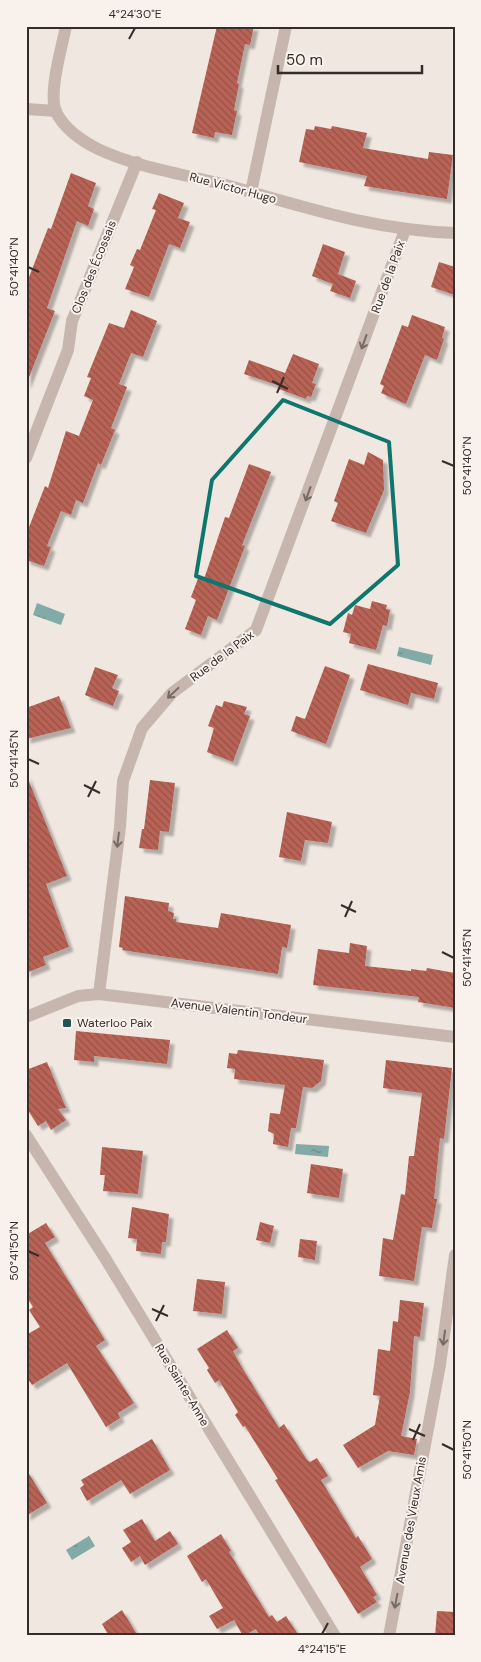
<svg xmlns="http://www.w3.org/2000/svg" width="481" height="1662" viewBox="0 0 481 1662" font-family="'DM Sans',sans-serif">
	<style>
		.water { fill: url(#water-ripples) }
		.building { fill: url(#building-back-hatch); filter: url(#shadow) }
		.lines { fill: none; stroke-linecap: round; stroke-linejoin: round }
		.minor { stroke: #c7b6ad; stroke-width: 12 }
		.oneway { stroke: #776b66 }
		.marked { fill: none; stroke: #0f766e; stroke-width: 4; stroke-linejoin: round }
		.ticks { fill: none; stroke: #362d2b; stroke-width: 2 }
		.poi-dot { fill: #255351; stroke: #f8f1ec; stroke-width: 2 }
		.labels { text-anchor: middle; dominant-baseline: central; stroke-width: 4; stroke-linejoin: round; paint-order: stroke }
		.street-label { font-size: 12px; fill: #362d2b; stroke: #f8f1ec }
		.poi-label { font-size: 12px; fill: #362d2b; stroke: #f8f1ec; text-anchor: start }
		.neatline { fill: none; stroke: #362d2b; stroke-width: 2 }
		.ticks-label { font-size: 12px; text-anchor: middle; fill: #362d2b }
	</style>
	<defs>
		<pattern id="water-ripples" width="26" height="14" patternUnits="userSpaceOnUse" patternTransform="scale(1.25)"><rect width="26" height="14" fill="#82aaa7"/><path d="M2 4q2-2 4 0t4 0M15 11q2-2 4 0t4 0" fill="none" stroke="#6b8b88"/></pattern>
		<pattern id="building-back-hatch" width="6" height="6" patternUnits="userSpaceOnUse" patternTransform="scale(1.25)"><rect width="6" height="6" fill="#b86356"/><path d="M-1 5l2 2M0 0l6 6M5-1l2 2" fill="none" stroke="#965247"/></pattern>
		<filter id="shadow"><feDropShadow dx="4.5" dy="4.5" stdDeviation="1" flood-color="#0004"/></filter>
	</defs>
	<rect width="100%" height="100%" fill="#f0e7e0"/>
	<g class="water">
		<polygon points="37,603 65,614 61,625 33,615"/>
		<polygon points="399,647 433,655 431,665 397,656"/>
		<polygon points="296,1144 329,1146 328,1157 295,1154"/>
		<polygon points="89,1536 95,1546 72,1560 66,1550"/>
	</g>
	<g class="building">
		<polygon points="217,26 254,26 250,45 245,44 237,83 239,84 234,110 237,111 232,135 215,132 214,138 192,133"/>
		<polygon points="315,126 331,129 332,126 367,133 363,148 428,159 429,152 453,155 447,199 364,186 367,176 299,162 306,129 314,130"/>
		<polygon points="71,173 96,183 88,206 94,209 88,226 77,221 47,308 55,311 26,385 26,285 48,228 51,229"/>
		<polygon points="159,193 184,203 178,218 190,222 180,248 169,244 149,297 125,289 134,267 130,265 137,249 140,250 156,210 152,209"/>
		<polygon points="323,244 345,252 338,274 356,281 350,298 330,291 333,284 312,276"/>
		<polygon points="439,262 455,267 455,295 431,287"/>
		<polygon points="131,310 157,321 143,357 131,353 119,384 127,387 111,428 115,430 101,465 98,463 83,503 76,500 71,515 61,511 47,546 51,547 44,566 26,560 26,535 45,486 48,488 66,431 79,436 93,400 84,396 91,378 87,377 109,323 124,328"/>
		<polygon points="412,315 445,327 442,338 444,339 437,360 425,355 406,404 381,393 384,386 380,384 402,325 408,327"/>
		<polygon points="293,354 319,364 312,383 316,384 311,397 307,396 306,399 279,389 280,386 244,374 249,360 285,373"/>
		<polygon points="368,452 383,460 384,490 366,533 331,521 338,503 334,501 349,459 364,465"/>
		<polygon points="249,464 271,472 242,545 245,546 217,620 208,616 201,635 185,629 196,600 191,597 199,576 204,579 225,517 229,518"/>
		<polygon points="372,601 387,605 386,609 390,610 387,626 383,625 376,650 349,643 351,634 343,632 348,613 352,615 355,605 370,609"/>
		<polygon points="368,664 438,683 434,699 411,693 408,705 360,690"/>
		<polygon points="325,666 350,675 326,744 291,731 296,716 305,719"/>
		<polygon points="95,667 118,675 112,688 119,691 113,706 85,695"/>
		<polygon points="59,696 71,728 26,739 26,708"/>
		<polygon points="224,701 247,707 244,714 250,716 233,762 207,752 214,728 208,726 216,705 222,707"/>
		<polygon points="26,774 67,876 46,884 69,947 43,957 46,965 26,973"/>
		<polygon points="150,780 175,783 169,832 160,831 158,850 139,848 142,829 144,829"/>
		<polygon points="287,812 332,822 328,843 305,840 301,861 279,857"/>
		<polygon points="125,896 169,903 168,911 174,913 173,919 176,919 176,922 218,928 221,913 291,925 287,948 282,947 278,974 122,950 123,948 119,947"/>
		<polygon points="350,943 367,946 365,966 411,971 411,969 426,971 427,968 455,973 455,1008 418,1002 419,997 313,985 318,949 349,953"/>
		<polygon points="76,1031 170,1040 167,1064 94,1056 94,1062 74,1060"/>
		<polygon points="238,1050 324,1060 321,1081 312,1088 303,1087 296,1128 291,1128 288,1147 273,1144 274,1134 268,1131 270,1113 280,1114 285,1085 234,1079 235,1069 227,1068 229,1053 237,1054"/>
		<polygon points="386,1060 452,1068 444,1139 440,1138 434,1199 437,1199 432,1228 422,1227 414,1281 379,1276 383,1238 393,1240 401,1194 405,1195 409,1156 414,1156 422,1093 383,1088"/>
		<polygon points="47,1062 66,1108 58,1109 66,1120 51,1130 46,1121 38,1126 26,1107 26,1070"/>
		<polygon points="102,1147 143,1151 138,1194 103,1191 105,1175 100,1175"/>
		<polygon points="311,1164 343,1169 339,1198 307,1193"/>
		<polygon points="132,1207 169,1214 166,1242 162,1242 161,1254 136,1251 137,1239 128,1238"/>
		<polygon points="260,1222 274,1226 270,1243 256,1240"/>
		<polygon points="46,1223 55,1237 45,1243 105,1340 96,1346 134,1403 118,1413 120,1418 106,1427 67,1363 32,1385 26,1376 26,1335 40,1327 29,1310 33,1307 26,1296 26,1235"/>
		<polygon points="300,1239 317,1241 315,1260 298,1257"/>
		<polygon points="197,1279 225,1282 222,1314 193,1311"/>
		<polygon points="400,1300 424,1303 420,1337 414,1336 410,1392 401,1436 417,1439 414,1455 388,1451 358,1468 343,1445 375,1425 380,1396 373,1395 378,1349 390,1351 393,1321 398,1322"/>
		<polygon points="227,1330 238,1348 233,1351 241,1366 279,1428 284,1424 307,1460 310,1462 317,1458 328,1476 321,1480 356,1538 358,1536 372,1559 360,1567 377,1595 373,1597 377,1602 358,1614 275,1480 278,1479 245,1426 243,1427 235,1415 238,1412 219,1380 215,1383 207,1370 209,1368 197,1349"/>
		<polygon points="152,1439 170,1470 130,1494 121,1480 87,1501 80,1488 84,1485 81,1480"/>
		<polygon points="26,1469 47,1503 26,1516"/>
		<polygon points="142,1519 155,1541 170,1531 178,1544 145,1565 140,1556 131,1562 122,1548 131,1542 123,1530"/>
		<polygon points="221,1534 231,1551 229,1552 269,1617 272,1615 277,1622 286,1616 299,1636 256,1636 259,1634 256,1629 243,1636 234,1620 217,1629 209,1616 223,1608 206,1579 202,1582 187,1556"/>
		<polygon points="122,1610 138,1636 109,1636 102,1624"/>
		<polygon points="437,1611 455,1612 455,1636 435,1636"/>
	</g>
	<g class="lines">
		<g class="minor">
			<path d="M66,26C62,47 48,93 56,112C64,128 82,141 98,149C136,167 182,174 222,184C302,206 370,230 455,233"/>
			<polyline points="26,109 56,111"/>
			<polyline points="251,192 286,26"/>
			<polyline points="26,458 68,350 72,321 137,162"/>
			<polyline points="99,994 120,827 123,781 142,728 172,693 256,630 405,230"/>
			<polyline points="26,1017 78,996 99,994 455,1037"/>
			<polyline points="26,1135 105,1258 335,1636"/>
			<polyline points="389,1636 440,1365 455,1255"/>
		</g>
	</g>
	<defs><path id="oneway-shaft" d="M-6 0H5M1.5-3L5.5 0L1.5 3" fill="none" stroke-width="1.6" stroke-linecap="round" stroke-linejoin="round" transform="scale(1.25)"/></defs>
	<g class="oneway">
		<use href="#oneway-shaft" transform="translate(364 342) rotate(110)"/>
		<use href="#oneway-shaft" transform="translate(308 494) rotate(110)"/>
		<use href="#oneway-shaft" transform="translate(173 693) rotate(137)"/>
		<use href="#oneway-shaft" transform="translate(118 840) rotate(97)"/>
		<use href="#oneway-shaft" transform="translate(444 1338) rotate(98)"/>
		<use href="#oneway-shaft" transform="translate(396 1601) rotate(101)"/>
	</g>
	<path class="marked" d="M283,400L389,442L398,565L330,624L196,576L212,480Z"/>
	<path class="ticks" d="M129,39L135,28M28,267L39,272M272,381L288,389M277,393L284,377M442,461L454,466M28,759L39,764M84,785L100,793M88,797L96,781M341,905L356,912M345,917L352,901M442,952L454,958M28,1251L39,1256M152,1309L168,1316M156,1321L164,1305M409,1429L425,1436M413,1440L420,1424M442,1444L454,1450M322,1634L328,1623"/>
	<rect class="poi-dot" x="62" y="1018" width="10" height="10" rx="2.5"/>
	<g class="labels">
		<g class="street-label">
			<text transform="translate(233 188) rotate(15)">Rue Victor Hugo</text>
			<text transform="translate(94 267) rotate(-68)">Clos des Écossais</text>
			<text transform="translate(388 277) rotate(-70)">Rue de la Paix</text>
			<text transform="translate(222 656) rotate(-37)">Rue de la Paix</text>
			<text transform="translate(239 1011) rotate(7)">Avenue Valentin Tondeur</text>
			<text transform="translate(182 1385) rotate(59)">Rue Sainte-Anne</text>
			<text transform="translate(411 1520) rotate(-80)">Avenue des Vieux Amis</text>
		</g>
		<g class="poi-label">
			<text x="77" y="1023">Waterloo Paix</text>
		</g>
	</g>
	<rect width="481" height="1662" fill="none" stroke="#f8f1ec" stroke-width="55"/>
	<path d="M278 65v8h144v-8" fill="none" stroke="#362d2b" stroke-width="2.5"/>
	<text x="286" y="65" font-size="15" fill="#362d2b" stroke="#f8f1ec" stroke-width="4" paint-order="stroke">50 m</text>
	<rect x="28" y="28" width="426" height="1606" class="neatline"/>
	<g class="ticks-label">
		<text x="135" y="18">4°24'30"E</text>
		<text transform="translate(14 267) rotate(-90)" y="4">50°41'40"N</text>
		<text transform="translate(467 466) rotate(-90)" y="4">50°41'40"N</text>
		<text transform="translate(14 759) rotate(-90)" y="4">50°41'45"N</text>
		<text transform="translate(467 958) rotate(-90)" y="4">50°41'45"N</text>
		<text transform="translate(14 1251) rotate(-90)" y="4">50°41'50"N</text>
		<text transform="translate(467 1450) rotate(-90)" y="4">50°41'50"N</text>
		<text x="322" y="1653">4°24'15"E</text>
	</g>
</svg>
